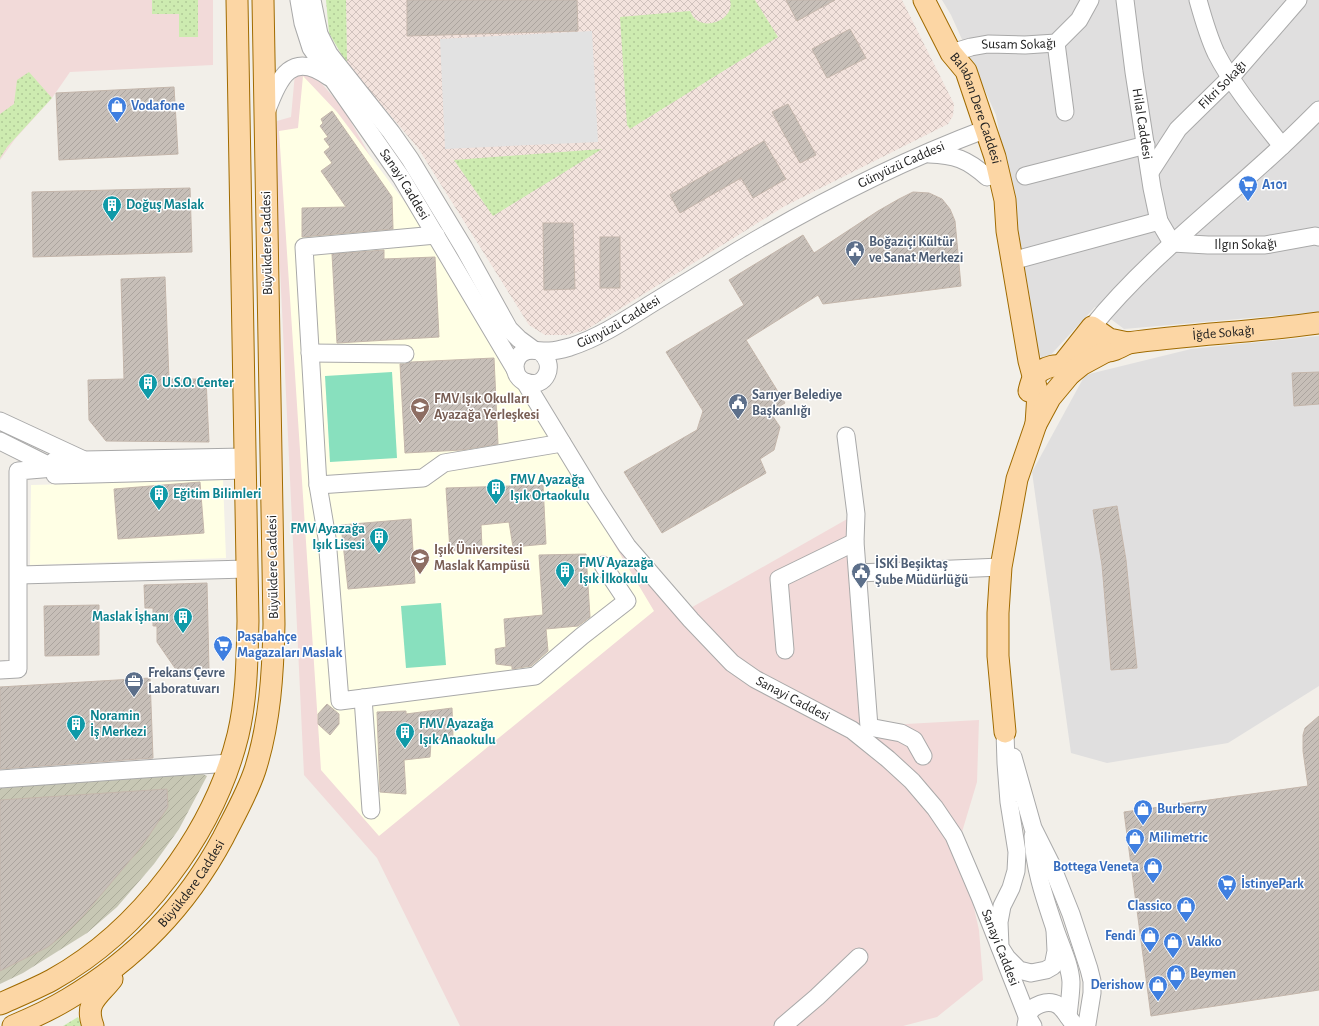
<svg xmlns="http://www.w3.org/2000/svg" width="1319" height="1026" viewBox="0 0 1319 1026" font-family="'Alegreya Sans',sans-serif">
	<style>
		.residential { fill: #e0dfdf }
		.commercial { fill: #f2dad9 }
		.education { fill: #ffffe5 }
		.military { fill: url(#military-cross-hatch) }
		.construction { fill: url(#construction-furrows) }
		.grass { fill: url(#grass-dots) }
		.pitch { fill: #88e0be }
		.parking { fill: #e2e2e2 }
		.building { fill: url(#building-hatch); stroke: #c4b6ab }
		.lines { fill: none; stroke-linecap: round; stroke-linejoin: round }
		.minor-casing { stroke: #a9a9a9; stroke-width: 19 }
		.major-casing { stroke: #a06b00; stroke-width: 23 }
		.minor { stroke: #fff; stroke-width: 17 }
		.major { stroke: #fcd6a4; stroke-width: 21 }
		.labels { text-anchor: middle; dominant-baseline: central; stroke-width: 3; stroke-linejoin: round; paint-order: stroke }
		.street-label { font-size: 14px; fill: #222; stroke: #fff }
		.shop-label { font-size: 14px; font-weight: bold; fill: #366cbe; stroke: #fff; text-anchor: start }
		.culture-label { font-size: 14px; font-weight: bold; fill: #0d838f; stroke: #fff; text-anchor: start }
		.service-label { font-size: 14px; font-weight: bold; fill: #4e5e75; stroke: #fff; text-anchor: start }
		.education-label { font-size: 14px; font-weight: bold; fill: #785e54; stroke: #fff; text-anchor: start }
	</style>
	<defs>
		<pattern id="military-cross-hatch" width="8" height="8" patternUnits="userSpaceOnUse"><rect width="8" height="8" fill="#f3e3dd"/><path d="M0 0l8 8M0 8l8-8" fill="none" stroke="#d0c2bd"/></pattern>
		<pattern id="construction-furrows" width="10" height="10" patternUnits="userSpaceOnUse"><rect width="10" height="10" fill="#c7c7b4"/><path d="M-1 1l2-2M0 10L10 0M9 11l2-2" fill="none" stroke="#abab9a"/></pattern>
		<pattern id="grass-dots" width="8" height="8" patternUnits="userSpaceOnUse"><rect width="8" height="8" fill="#cdebb0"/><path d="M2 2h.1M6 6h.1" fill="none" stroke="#b0c997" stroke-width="1.8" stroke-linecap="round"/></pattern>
		<pattern id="building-hatch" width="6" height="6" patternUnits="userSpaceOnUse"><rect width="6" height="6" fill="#c7bfb8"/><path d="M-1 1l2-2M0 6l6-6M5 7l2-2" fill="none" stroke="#aba49e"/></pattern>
	</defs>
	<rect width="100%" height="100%" fill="#f2efe9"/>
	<g class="residential">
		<polygon points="942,0 1319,0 1319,312 1124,329 1095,307 1045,361 1033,348 1030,298 996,115 951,15"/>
		<polygon points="1319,336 1319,686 1228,743 1107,763 1071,753 1032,472 1085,375 1191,349"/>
	</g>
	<g class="commercial">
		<polygon points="0,0 213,0 213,65 70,72 52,98 15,139 0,160"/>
		<polygon points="309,69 343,108 373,161 593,520 680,614 856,514 869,726 979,720 977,782 959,842 979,930 983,980 937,1017 903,1026 460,1026 377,858 304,775 276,183 277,121 291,117 295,73"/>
	</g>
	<g class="education">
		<polygon points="303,76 337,112 431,237 654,611 379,836 321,770 279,131 298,128"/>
		<polygon points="223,480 226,558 30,565 31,485"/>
	</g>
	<polygon class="military" points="346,0 902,0 954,104 953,116 948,124 785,206 586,330 567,335 545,335 529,325 418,148 347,64"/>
	<polygon class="construction" points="201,773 207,776 179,829 154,864 117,907 87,933 23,973 0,984 0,785"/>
	<g class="grass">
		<polygon points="152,0 198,0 198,37 179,37 179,14 152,14"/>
		<polygon points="326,0 346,0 347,64 329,33"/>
		<path d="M730,0H755L778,37L630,129L627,125L620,17L690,11C692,15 694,19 698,21C712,29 735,16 730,0Z"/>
		<polygon points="29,72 52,98 7,147 0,158 0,114 14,104 17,80"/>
		<polygon points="602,149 493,216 454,160"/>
		<polygon points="78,1017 83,1026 63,1026"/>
	</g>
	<g class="pitch">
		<polygon points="392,372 397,458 330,462 325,376"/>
		<polygon points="441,603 446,665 406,668 401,606"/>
	</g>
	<polygon class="parking" points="592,31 598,142 445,149 440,39"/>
	<g class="building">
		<polygon points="407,0 577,0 578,31 407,36"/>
		<polygon points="786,0 835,0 797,21"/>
		<polygon points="850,29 866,58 827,78 812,49"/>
		<polygon points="174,87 178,154 59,160 56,93"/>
		<polygon points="788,104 816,155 800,163 772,112"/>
		<polygon points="332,111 392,197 393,229 302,237 302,208 346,207 321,171 332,163 324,152 330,147 324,139 328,137 320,126 323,123 321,119"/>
		<polygon points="764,141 786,179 753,198 741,178 680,213 670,195"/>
		<polygon points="190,188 192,252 33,257 32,192"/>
		<polygon points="913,192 929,193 942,199 950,209 955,221 961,286 823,304 818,295 746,340 785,403 770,412 780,427 774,450 760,459 766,473 662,533 624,472 697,430 703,411 666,352 744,305 729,280 803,235 814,253 878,211 899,199"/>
		<polygon points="543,223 573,223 575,289 544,290"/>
		<rect x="600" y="237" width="20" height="51"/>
		<polygon points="384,250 384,259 435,257 439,337 337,343 332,254"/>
		<polygon points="165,277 169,379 206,379 209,442 106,441 89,420 88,380 124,379 121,279"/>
		<polygon points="494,358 498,444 462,450 405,453 400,364 405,364 411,362"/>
		<polygon points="1319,372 1319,404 1294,406 1292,373"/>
		<polygon points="200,482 204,533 118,539 114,489"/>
		<polygon points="543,485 546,544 513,547 509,522 481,525 482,549 450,551 446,488"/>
		<polygon points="1117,506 1126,560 1137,668 1111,670 1102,565 1093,510"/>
		<polygon points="411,519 415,583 348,589 341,525"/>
		<polygon points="586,554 590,617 578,626 546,629 548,651 531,666 512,669 512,666 496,664 495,649 506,647 504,619 543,615 539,555"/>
		<polygon points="207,583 209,670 177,671 157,642 157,626 153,626 153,608 145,608 144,585"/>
		<polygon points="99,605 99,655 45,656 44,606"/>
		<polygon points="150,678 153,758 0,769 0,687"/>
		<polygon points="327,704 339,714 339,724 330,735 318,724 318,714"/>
		<polygon points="452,708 453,737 431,741 430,757 404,760 406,794 380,792 377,712 406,711 406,714"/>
		<polygon points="1319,716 1319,990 1151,1016 1124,812 1308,786 1303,751 1303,735 1305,728"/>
		<polygon points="167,789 168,807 142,846 84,915 70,929 48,947 0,971 0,800"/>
	</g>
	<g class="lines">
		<g class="minor-casing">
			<g id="minor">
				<path id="s1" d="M299,0L303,23L311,48L401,177L515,369"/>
				<polyline points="312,0 319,34 329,54 391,132 410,159 464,248 509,329 519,339 534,350"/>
				<path id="s2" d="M1125,0L1134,72L1152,188L1159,221L1172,243L1208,245H1265L1315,236L1319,237"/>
				<path d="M1198,0C1203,18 1208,36 1216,53C1233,86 1259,117 1282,146"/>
				<polyline points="1056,43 1065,112"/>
				<path id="s3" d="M951,53L971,47L988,44L1025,45L1056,43L1079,20L1090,0"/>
				<path d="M267,110C279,77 292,50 329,77"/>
				<path d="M929,154C955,155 967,159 987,177"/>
				<path id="s4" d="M1150,172L1178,129L1231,77L1298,0"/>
				<polyline points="1025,176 1146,145"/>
				<polyline points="436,235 304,247 318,485 327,538 340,701 535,676 582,636 627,601 603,565"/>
				<polyline points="1012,261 1159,221"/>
				<path d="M1092,327C1147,259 1218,206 1282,146C1295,134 1307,122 1319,110"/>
				<path id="s5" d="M539,351C558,364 545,390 526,382C521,381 517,376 516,372C514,367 515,362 518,357C526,346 538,352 549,351C556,351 563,349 570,347C600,337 624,321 651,304C680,286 710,268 739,250C818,203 901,161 986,129"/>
				<polyline points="310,353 405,354"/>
				<path id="s6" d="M525,382L595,497L627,546L691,620L732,663L755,679L852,730L888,759L912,781L935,808L954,836L980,897L1027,1016L1033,1026"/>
				<polyline points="0,421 82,459"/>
				<polyline points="846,436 856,514 855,542 869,727 901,733 914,740 923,756"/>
				<polyline points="0,441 54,468"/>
				<polyline points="245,457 84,460 54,461 55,475 245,470"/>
				<polyline points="318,485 423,478 444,463 562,443"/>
				<polyline points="858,573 1001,567"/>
				<polyline points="19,575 247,569"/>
				<polyline points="785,650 779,579 855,542"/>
				<polyline points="0,670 18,669 18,471 54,468"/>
				<polyline points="363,698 371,810"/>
				<polyline points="1005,732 1006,763 1009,802 1017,852 1016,871 1011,888 1002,906 999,922 1000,947 1007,958 1019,970 1031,973 1046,970 1053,966 1056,951 1055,930"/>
				<polyline points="1013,757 1033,828 1051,864 1071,914 1089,969 1092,981 1092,993 1087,1024"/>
				<polyline points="0,779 230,763"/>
				<path d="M1033,836C1034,868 1045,899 1055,929C1061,947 1070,964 1071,982C1071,994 1069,1005 1068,1016"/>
				<path d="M1026,1025C1027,1021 1027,1018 1028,1015C1032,1005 1048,999 1058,1005C1064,1009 1068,1017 1073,1023"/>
				<polyline points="783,1026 817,997 859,957"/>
			</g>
		</g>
		<g class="major-casing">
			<g id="major">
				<path id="s7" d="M924,0L951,53L966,71L995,157L1005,200L1007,231L1029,361L1038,394L1036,424"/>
				<path id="s8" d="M1128,343C1192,334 1256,332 1319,323"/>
				<path d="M1062,365L1092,327L1109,339L1128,343C1108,354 1100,356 1083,339"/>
				<path d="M1029,391C1030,387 1031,382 1033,379C1040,367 1063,359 1070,374"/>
				<polyline points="1005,732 998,656 998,613 1001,567 1017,479 1036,424 1050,398 1070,374 1081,365 1105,352"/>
				<path d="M0,1004C18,996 35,989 52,980C140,931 214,833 238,735C247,697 247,659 248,621L237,0"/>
				<path id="s9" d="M13,1026C32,1018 50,1010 68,999C134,960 186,907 223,838C234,816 247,794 255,770C270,723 273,673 274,624L263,0"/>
				<path d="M93,1026C84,1002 99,996 112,979"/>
			</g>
		</g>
		<use href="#minor" class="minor"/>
		<use href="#major" class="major"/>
	</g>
	<defs>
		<g id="shop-pin" transform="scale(1)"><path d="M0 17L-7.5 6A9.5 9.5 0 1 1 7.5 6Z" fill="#3f7fe0" stroke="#fff"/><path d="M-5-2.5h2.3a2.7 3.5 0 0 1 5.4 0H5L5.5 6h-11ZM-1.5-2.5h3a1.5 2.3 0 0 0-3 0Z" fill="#fff"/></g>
		<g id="supermarket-pin" transform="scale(1)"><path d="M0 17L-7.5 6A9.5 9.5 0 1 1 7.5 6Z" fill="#3f7fe0" stroke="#fff"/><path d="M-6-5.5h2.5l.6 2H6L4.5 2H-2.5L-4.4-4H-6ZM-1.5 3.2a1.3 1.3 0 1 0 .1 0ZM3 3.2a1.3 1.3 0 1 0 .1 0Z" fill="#fff"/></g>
		<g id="building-pin" transform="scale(1)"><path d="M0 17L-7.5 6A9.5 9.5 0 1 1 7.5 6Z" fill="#0f9aa8" stroke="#fff"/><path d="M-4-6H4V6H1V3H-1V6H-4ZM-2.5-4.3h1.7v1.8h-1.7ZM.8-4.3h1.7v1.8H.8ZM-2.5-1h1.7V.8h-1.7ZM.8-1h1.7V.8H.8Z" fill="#fff"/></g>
		<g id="civic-pin" transform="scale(1)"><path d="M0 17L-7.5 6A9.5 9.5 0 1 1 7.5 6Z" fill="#5c6f8a" stroke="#fff"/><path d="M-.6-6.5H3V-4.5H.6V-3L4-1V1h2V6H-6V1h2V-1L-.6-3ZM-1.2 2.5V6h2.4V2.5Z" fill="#fff"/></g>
		<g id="school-pin" transform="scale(1)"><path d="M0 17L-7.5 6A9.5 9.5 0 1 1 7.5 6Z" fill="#8d6e63" stroke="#fff"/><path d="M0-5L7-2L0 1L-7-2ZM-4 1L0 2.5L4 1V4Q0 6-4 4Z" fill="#fff"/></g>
		<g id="university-pin" transform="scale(1)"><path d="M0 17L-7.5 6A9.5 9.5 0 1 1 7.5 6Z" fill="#8d6e63" stroke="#fff"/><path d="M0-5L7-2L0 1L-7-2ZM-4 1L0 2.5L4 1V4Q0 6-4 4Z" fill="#fff"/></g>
		<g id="office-pin" transform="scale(1)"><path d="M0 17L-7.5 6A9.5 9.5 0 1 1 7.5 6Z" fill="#5c6f8a" stroke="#fff"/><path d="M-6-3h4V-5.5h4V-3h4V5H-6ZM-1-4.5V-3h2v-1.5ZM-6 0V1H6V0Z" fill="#fff"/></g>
	</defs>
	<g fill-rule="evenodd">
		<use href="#shop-pin" x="117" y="106"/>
		<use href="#supermarket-pin" x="1248" y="185"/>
		<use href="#building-pin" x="112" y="205"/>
		<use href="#civic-pin" x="855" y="250"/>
		<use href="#building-pin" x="148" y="383"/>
		<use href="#civic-pin" x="738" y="403"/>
		<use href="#school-pin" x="420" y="407"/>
		<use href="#building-pin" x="496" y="488"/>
		<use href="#building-pin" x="159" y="494"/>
		<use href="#building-pin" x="379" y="537"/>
		<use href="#university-pin" x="420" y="558"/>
		<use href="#building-pin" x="565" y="571"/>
		<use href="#civic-pin" x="861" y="572"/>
		<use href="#building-pin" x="183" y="617"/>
		<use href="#supermarket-pin" x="223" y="645"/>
		<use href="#office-pin" x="134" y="681"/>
		<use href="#building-pin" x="76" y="724"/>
		<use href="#building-pin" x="405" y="732"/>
		<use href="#shop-pin" x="1143" y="809"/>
		<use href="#shop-pin" x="1135" y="838"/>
		<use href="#shop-pin" x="1153" y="867"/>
		<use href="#supermarket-pin" x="1227" y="884"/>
		<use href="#shop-pin" x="1186" y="906"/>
		<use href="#shop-pin" x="1150" y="936"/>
		<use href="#shop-pin" x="1173" y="942"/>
		<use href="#shop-pin" x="1176" y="974"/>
		<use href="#shop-pin" x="1158" y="985"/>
	</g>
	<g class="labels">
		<g class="street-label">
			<text stroke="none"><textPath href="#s3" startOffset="69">Susam Sokağı</textPath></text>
			<text stroke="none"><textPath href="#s4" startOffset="114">Fikri Sokağı</textPath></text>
			<text stroke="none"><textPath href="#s7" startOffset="121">Balaban Dere Caddesi</textPath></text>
			<text stroke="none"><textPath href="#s2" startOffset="125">Hilal Caddesi</textPath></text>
			<text stroke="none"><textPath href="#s5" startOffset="515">Günyüzü Caddesi</textPath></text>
			<text stroke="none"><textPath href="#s1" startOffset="215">Sanayi Caddesi</textPath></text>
			<text transform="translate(267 243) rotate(-91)">Büyükdere Caddesi</text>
			<text stroke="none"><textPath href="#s2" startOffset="323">Ilgın Sokağı</textPath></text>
			<text stroke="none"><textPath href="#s5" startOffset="191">Günyüzü Caddesi</textPath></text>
			<text stroke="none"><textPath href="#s8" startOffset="96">İğde Sokağı</textPath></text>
			<text transform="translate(273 567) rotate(-91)">Büyükdere Caddesi</text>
			<text stroke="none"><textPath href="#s6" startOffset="421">Sanayi Caddesi</textPath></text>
			<text stroke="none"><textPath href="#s9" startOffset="232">Büyükdere Caddesi</textPath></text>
			<text stroke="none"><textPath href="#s6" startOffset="757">Sanayi Caddesi</textPath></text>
		</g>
		<g class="shop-label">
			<text x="131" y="106">Vodafone</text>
			<text x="1262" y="185">A101</text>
			<text x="237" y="637">Paşabahçe<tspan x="237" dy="16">Magazaları Maslak</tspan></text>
			<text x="1157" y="809">Burberry</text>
			<text x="1149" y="838">Milimetric</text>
			<text x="1139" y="867" text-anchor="end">Bottega Veneta</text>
			<text x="1241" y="884">İstinyePark</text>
			<text x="1172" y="906" text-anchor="end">Classico</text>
			<text x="1136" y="936" text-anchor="end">Fendi</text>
			<text x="1187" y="942">Vakko</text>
			<text x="1190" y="974">Beymen</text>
			<text x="1144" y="985" text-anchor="end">Derishow</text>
		</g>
		<g class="culture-label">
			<text x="126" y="205">Doğuş Maslak</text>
			<text x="162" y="383">U.S.O. Center</text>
			<text x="510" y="480">FMV Ayazağa<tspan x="510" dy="16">Işık Ortaokulu</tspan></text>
			<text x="173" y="494">Eğitim Bilimleri</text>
			<text x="365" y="529" text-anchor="end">FMV Ayazağa<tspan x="365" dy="16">Işık Lisesi</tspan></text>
			<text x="579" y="563">FMV Ayazağa<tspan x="579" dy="16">Işık İlkokulu</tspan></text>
			<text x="169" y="617" text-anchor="end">Maslak İşhanı</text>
			<text x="90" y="716">Noramin<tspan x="90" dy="16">İş Merkezi</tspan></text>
			<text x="419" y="724">FMV Ayazağa<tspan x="419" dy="16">Işık Anaokulu</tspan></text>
		</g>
		<g class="service-label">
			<text x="869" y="242">Boğaziçi Kültür<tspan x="869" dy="16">ve Sanat Merkezi</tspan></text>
			<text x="752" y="395">Sarıyer Belediye<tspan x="752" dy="16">Başkanlığı</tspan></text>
			<text x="875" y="564">İSKİ Beşiktaş<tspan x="875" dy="16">Şube Müdürlüğü</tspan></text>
			<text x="148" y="673">Frekans Çevre<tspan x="148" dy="16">Laboratuvarı</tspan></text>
		</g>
		<g class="education-label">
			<text x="434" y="399">FMV Işık Okulları<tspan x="434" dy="16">Ayazağa Yerleşkesi</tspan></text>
			<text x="434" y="550">Işık Üniversitesi<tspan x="434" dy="16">Maslak Kampüsü</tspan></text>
		</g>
	</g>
</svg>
